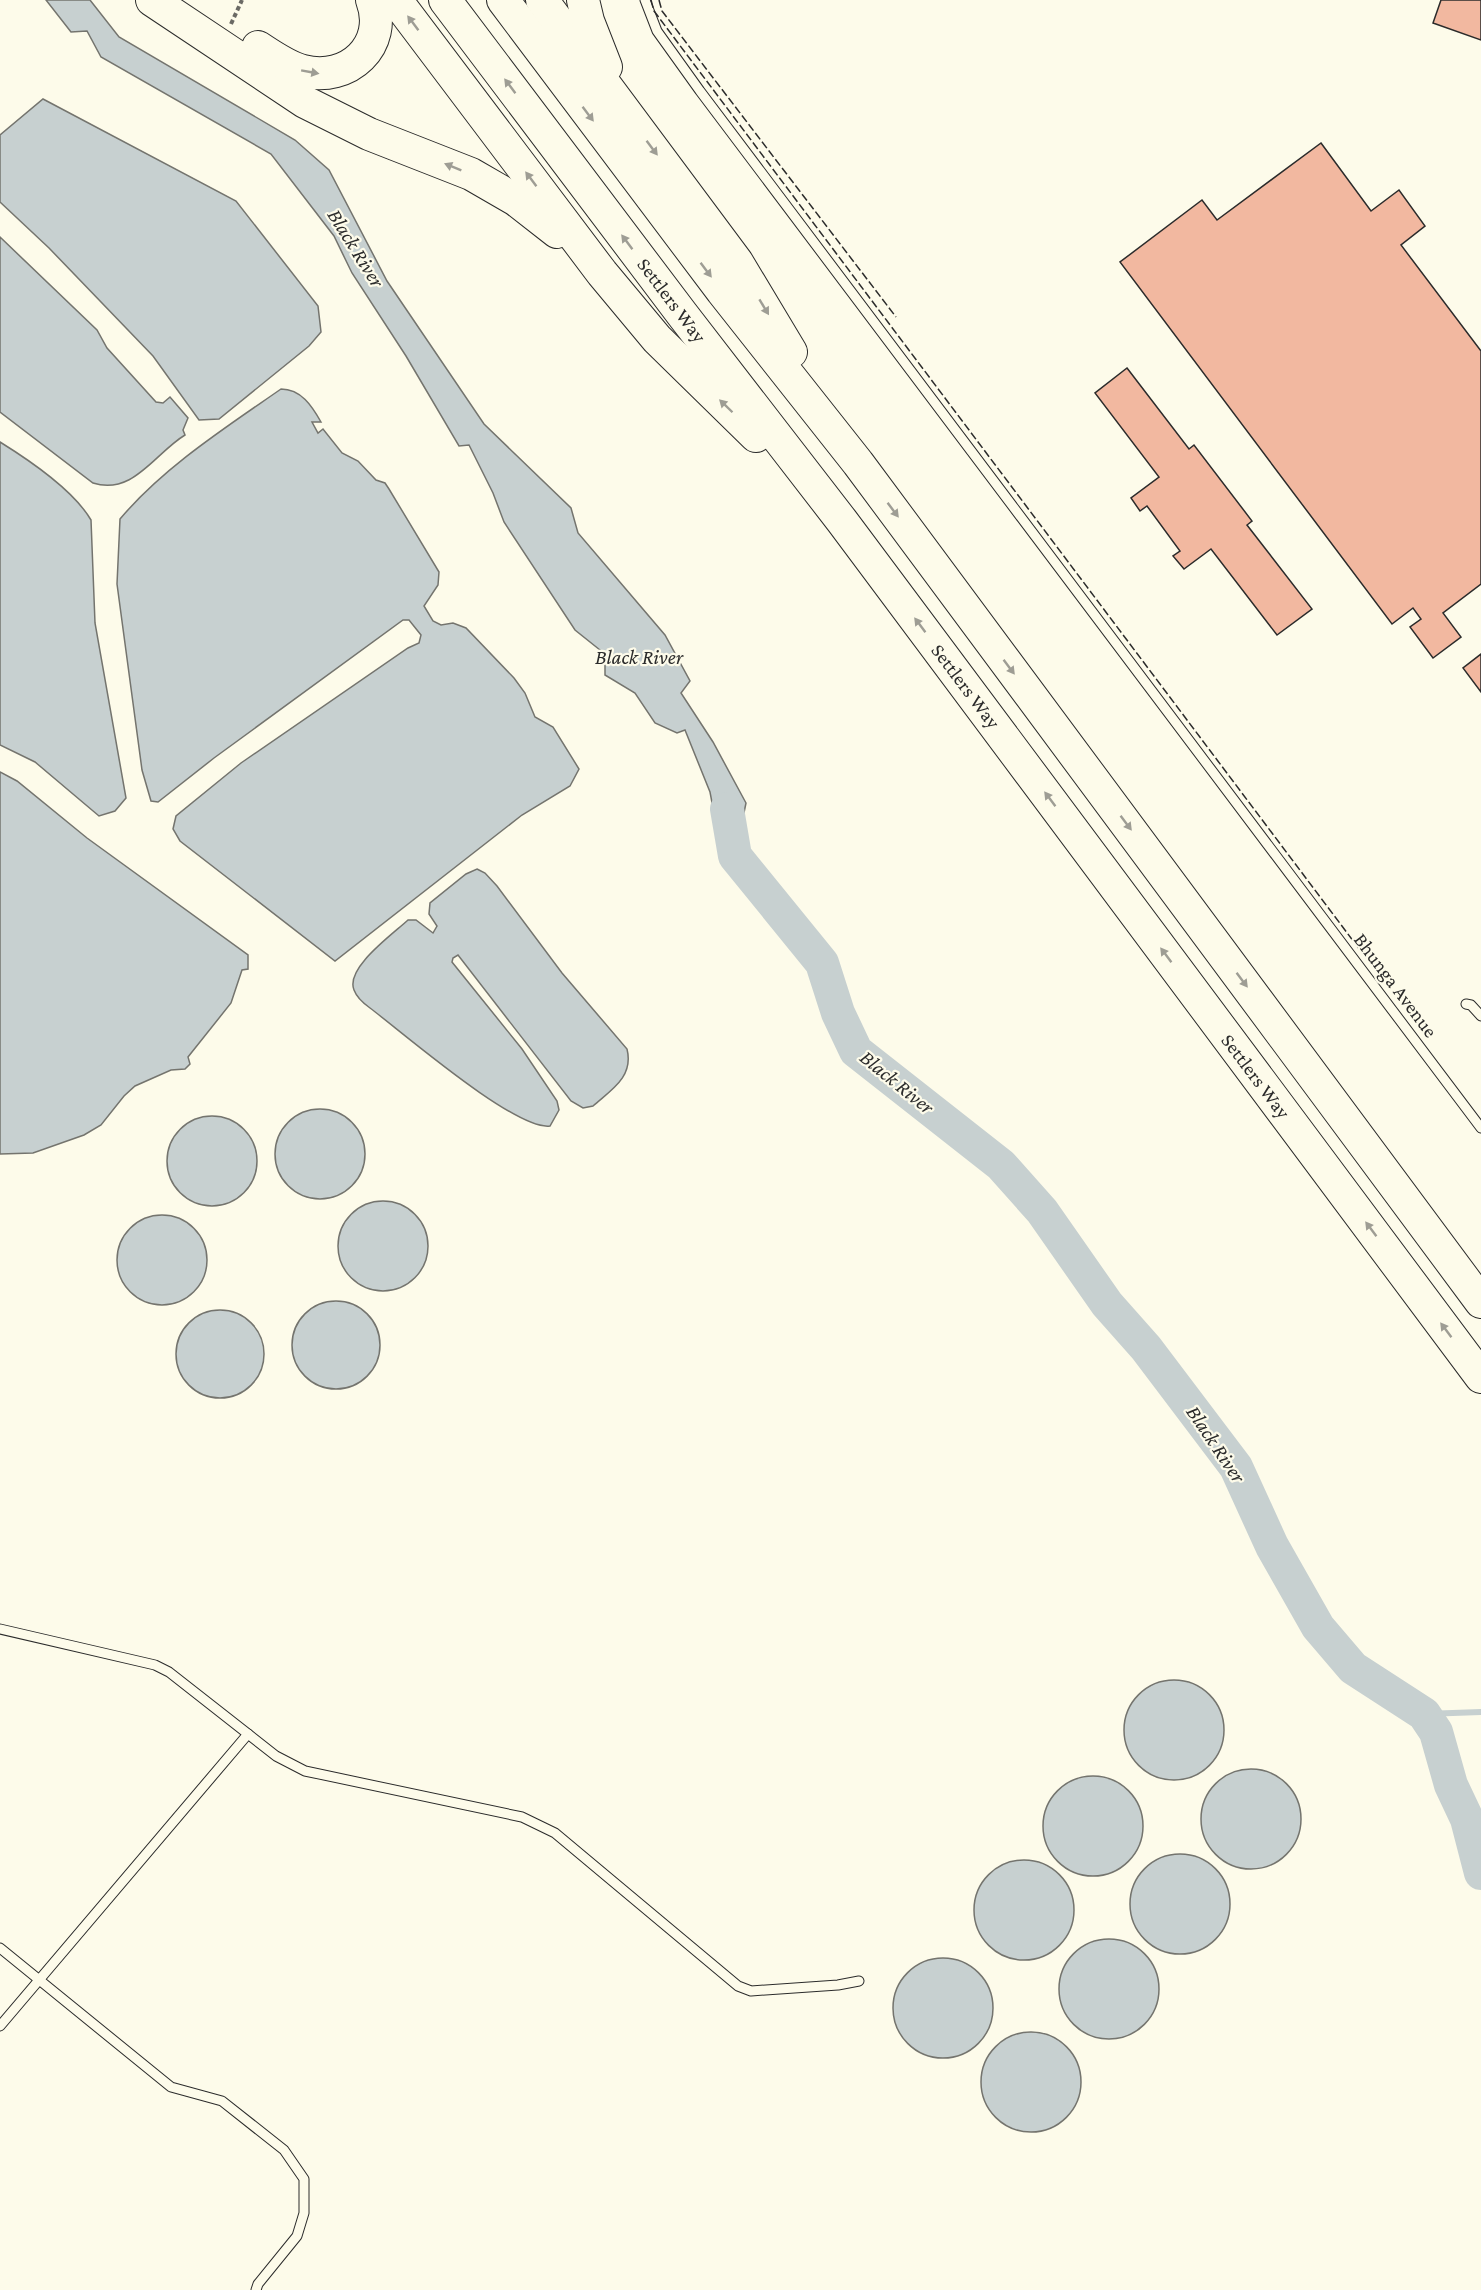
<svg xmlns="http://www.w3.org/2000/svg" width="1481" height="2290" viewBox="0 0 1481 2290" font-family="'Crimson Pro',serif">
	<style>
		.water { fill: #c7d0d0; stroke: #74746e; stroke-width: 1.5 }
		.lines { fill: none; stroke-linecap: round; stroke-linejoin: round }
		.stream { stroke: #c7d0d0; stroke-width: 6 }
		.river { stroke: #c7d0d0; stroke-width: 34 }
		.building { fill: #f2b8a0; stroke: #2b2b2b; stroke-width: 1.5 }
		.service-casing { stroke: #2b2b2b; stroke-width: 11 }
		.motorway-casing { stroke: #2b2b2b; stroke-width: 34 }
		.path { stroke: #6a6964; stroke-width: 4; stroke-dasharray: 4.5 3; stroke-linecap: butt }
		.service { stroke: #fdfbea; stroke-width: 9 }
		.motorway { stroke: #fdfbea; stroke-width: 32 }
		.fence { stroke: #2b2b2b; stroke-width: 1.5; stroke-dasharray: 8 3; stroke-linecap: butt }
		.oneway { fill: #9e9d94 }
		.labels { text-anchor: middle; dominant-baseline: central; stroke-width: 4.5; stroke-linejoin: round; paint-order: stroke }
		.street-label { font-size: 20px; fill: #2b2b2b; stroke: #fdfbea }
		.water-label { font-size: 21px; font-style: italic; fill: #2b2b2b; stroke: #fdfbea }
	</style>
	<rect width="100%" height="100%" fill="#fdfbea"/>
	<g class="water">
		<polygon points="46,0 90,0 119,37 295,140 329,170 387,281 484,424 571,508 578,533 665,635 690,681 681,693 713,742 746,803 735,856 721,850 710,792 685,730 677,733 655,723 635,693 605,675 605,654 575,630 504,522 493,493 469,445 459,446 406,356 352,273 334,236 271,154 101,57 87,31 71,32"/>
		<polygon points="43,99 236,201 318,306 321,332 309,346 219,419 199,420 153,356 49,248 0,202 0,135"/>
		<path d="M0,237L97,330L107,348L156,402L163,403L170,397L188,418L183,430L185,435C155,453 133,496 93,483L0,412Z"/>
		<path d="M281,389C301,389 312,406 321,422H312L318,433L323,429L342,453L358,461L376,480L385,483L389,489L439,572L438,585L424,606L433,621L441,625L453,623L466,628L514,678L525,693L535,717L553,727L579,769L570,786L522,815L335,961L180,841L173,829L176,816L241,763L408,648L419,643L421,635L409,620H403L214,758L158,802L151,801L142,770L117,584L120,519C164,467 225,428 281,389Z"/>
		<path d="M0,442C29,460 74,491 91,520L95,623L126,798L115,811L99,816L35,762L0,745Z"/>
		<polygon points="0,772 17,781 87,838 248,955 248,969 242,970 231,1003 188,1057 190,1064 185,1069 171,1070 135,1086 124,1096 101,1125 84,1135 33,1153 0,1154"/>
		<path d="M477,869L485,873L497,886L562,973L627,1049C634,1077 611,1090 593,1106L583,1108L571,1101L458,955L453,958L452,962L522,1049L557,1101L559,1110L550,1126C516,1131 402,1032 370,1008C363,1003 357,998 354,990C345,968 393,934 408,920H416L433,933L437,926L429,914L430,903L466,874Z"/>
		<circle cx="320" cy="1154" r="45"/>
		<circle cx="212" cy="1161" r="45"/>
		<circle cx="383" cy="1246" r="45"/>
		<circle cx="162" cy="1260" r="45"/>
		<circle cx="336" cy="1345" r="44"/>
		<circle cx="220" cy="1354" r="44"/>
		<circle cx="1174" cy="1730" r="50"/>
		<circle cx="1251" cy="1819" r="50"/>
		<circle cx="1093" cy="1826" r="50"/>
		<circle cx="1180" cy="1904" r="50"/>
		<circle cx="1024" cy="1910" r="50"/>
		<circle cx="1109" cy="1989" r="50"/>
		<circle cx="943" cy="2008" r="50"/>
		<circle cx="1031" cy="2082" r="50"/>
	</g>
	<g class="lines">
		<polyline class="stream" points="1424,1714 1481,1712"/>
		<polyline class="river" points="727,809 735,856 822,963 838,1013 856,1051 1001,1165 1042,1211 1107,1304 1146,1348 1236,1467 1272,1546 1318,1627 1353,1668 1424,1714 1436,1732 1451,1785 1467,1819 1481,1873"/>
	</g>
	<g class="building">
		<polygon points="1441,0 1481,0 1481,40 1433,23"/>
		<polygon points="1321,143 1371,211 1399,190 1425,226 1401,245 1481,351 1481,584 1443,613 1461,637 1433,658 1410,627 1421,619 1413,608 1392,624 1120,262 1202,200 1217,220"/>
		<polygon points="1127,368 1189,449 1194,445 1252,521 1247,525 1312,609 1277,635 1211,549 1184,569 1173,556 1180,551 1147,506 1140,511 1131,498 1159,477 1095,393"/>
		<polygon points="1481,654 1481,692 1463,668"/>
	</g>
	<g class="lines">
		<g class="service-casing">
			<g id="service">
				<polyline points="645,0 657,31 700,91 1481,1128"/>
				<polyline points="1466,1004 1471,1005 1481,1016"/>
				<polyline points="0,1629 155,1665 169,1672 276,1756 305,1771 522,1817 555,1833 738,1986 751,1991 838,1985 859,1981"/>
				<polyline points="0,1948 171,2087 222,2101 284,2150 304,2179 304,2213 297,2236 258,2284 256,2290"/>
				<polyline points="0,2026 248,1734"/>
			</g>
		</g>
		<g class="motorway-casing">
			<g id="motorway">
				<polyline points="152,0 305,102 369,134 471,174 516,200 557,232"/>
				<polyline points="396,0 602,273 657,339 756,436"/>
				<polyline points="445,0 682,314 842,521 1481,1377"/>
				<polyline points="503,0 722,291 858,463 1481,1302"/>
				<polyline points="542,0 737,262 791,352"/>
				<polyline points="583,0 588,21 606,67"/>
				<path d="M258,47C272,56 287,67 303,71C348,83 389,45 372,0"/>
			</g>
		</g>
		<polyline class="path" points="231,24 242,0"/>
		<use href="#service" class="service"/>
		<use href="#motorway" class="motorway"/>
		<g class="fence">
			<polyline points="651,0 654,11 1369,962"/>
			<polyline points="659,0 662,11 896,317"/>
		</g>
	</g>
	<defs><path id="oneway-solid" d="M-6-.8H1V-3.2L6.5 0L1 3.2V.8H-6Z" transform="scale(1.5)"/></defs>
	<g class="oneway">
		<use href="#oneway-solid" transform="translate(413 23) rotate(-127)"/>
		<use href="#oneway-solid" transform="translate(310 72) rotate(10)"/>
		<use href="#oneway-solid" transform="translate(510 86) rotate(-127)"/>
		<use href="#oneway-solid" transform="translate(588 114) rotate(53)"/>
		<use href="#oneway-solid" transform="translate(652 148) rotate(53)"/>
		<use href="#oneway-solid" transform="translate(453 167) rotate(-158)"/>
		<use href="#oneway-solid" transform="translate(531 179) rotate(-127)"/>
		<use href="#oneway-solid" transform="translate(627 242) rotate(-127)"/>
		<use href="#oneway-solid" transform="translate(706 270) rotate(53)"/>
		<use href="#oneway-solid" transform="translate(764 307) rotate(59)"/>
		<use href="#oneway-solid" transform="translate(726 406) rotate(-136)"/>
		<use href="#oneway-solid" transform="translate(893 510) rotate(53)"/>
		<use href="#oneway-solid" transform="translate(920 625) rotate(-127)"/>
		<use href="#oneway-solid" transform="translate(1009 667) rotate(53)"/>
		<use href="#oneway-solid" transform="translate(1050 799) rotate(-127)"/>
		<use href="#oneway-solid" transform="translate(1126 823) rotate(53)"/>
		<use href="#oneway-solid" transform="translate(1166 955) rotate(-127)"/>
		<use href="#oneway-solid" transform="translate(1242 980) rotate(53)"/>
		<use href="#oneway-solid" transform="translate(1371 1229) rotate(-127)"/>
		<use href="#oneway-solid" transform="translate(1446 1330) rotate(-127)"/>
	</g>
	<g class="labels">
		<g class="street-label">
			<text transform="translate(672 300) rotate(53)">Settlers Way</text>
			<text transform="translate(966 686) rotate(53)">Settlers Way</text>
			<text transform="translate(1396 985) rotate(53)">Bhunga Avenue</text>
			<text transform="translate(1256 1076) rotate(53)">Settlers Way</text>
		</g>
		<g class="water-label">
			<text transform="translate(356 248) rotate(58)">Black River</text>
			<text x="639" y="657">Black River</text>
			<text transform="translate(897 1082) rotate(39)">Black River</text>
			<text transform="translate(1216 1444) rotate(56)">Black River</text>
		</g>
	</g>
</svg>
